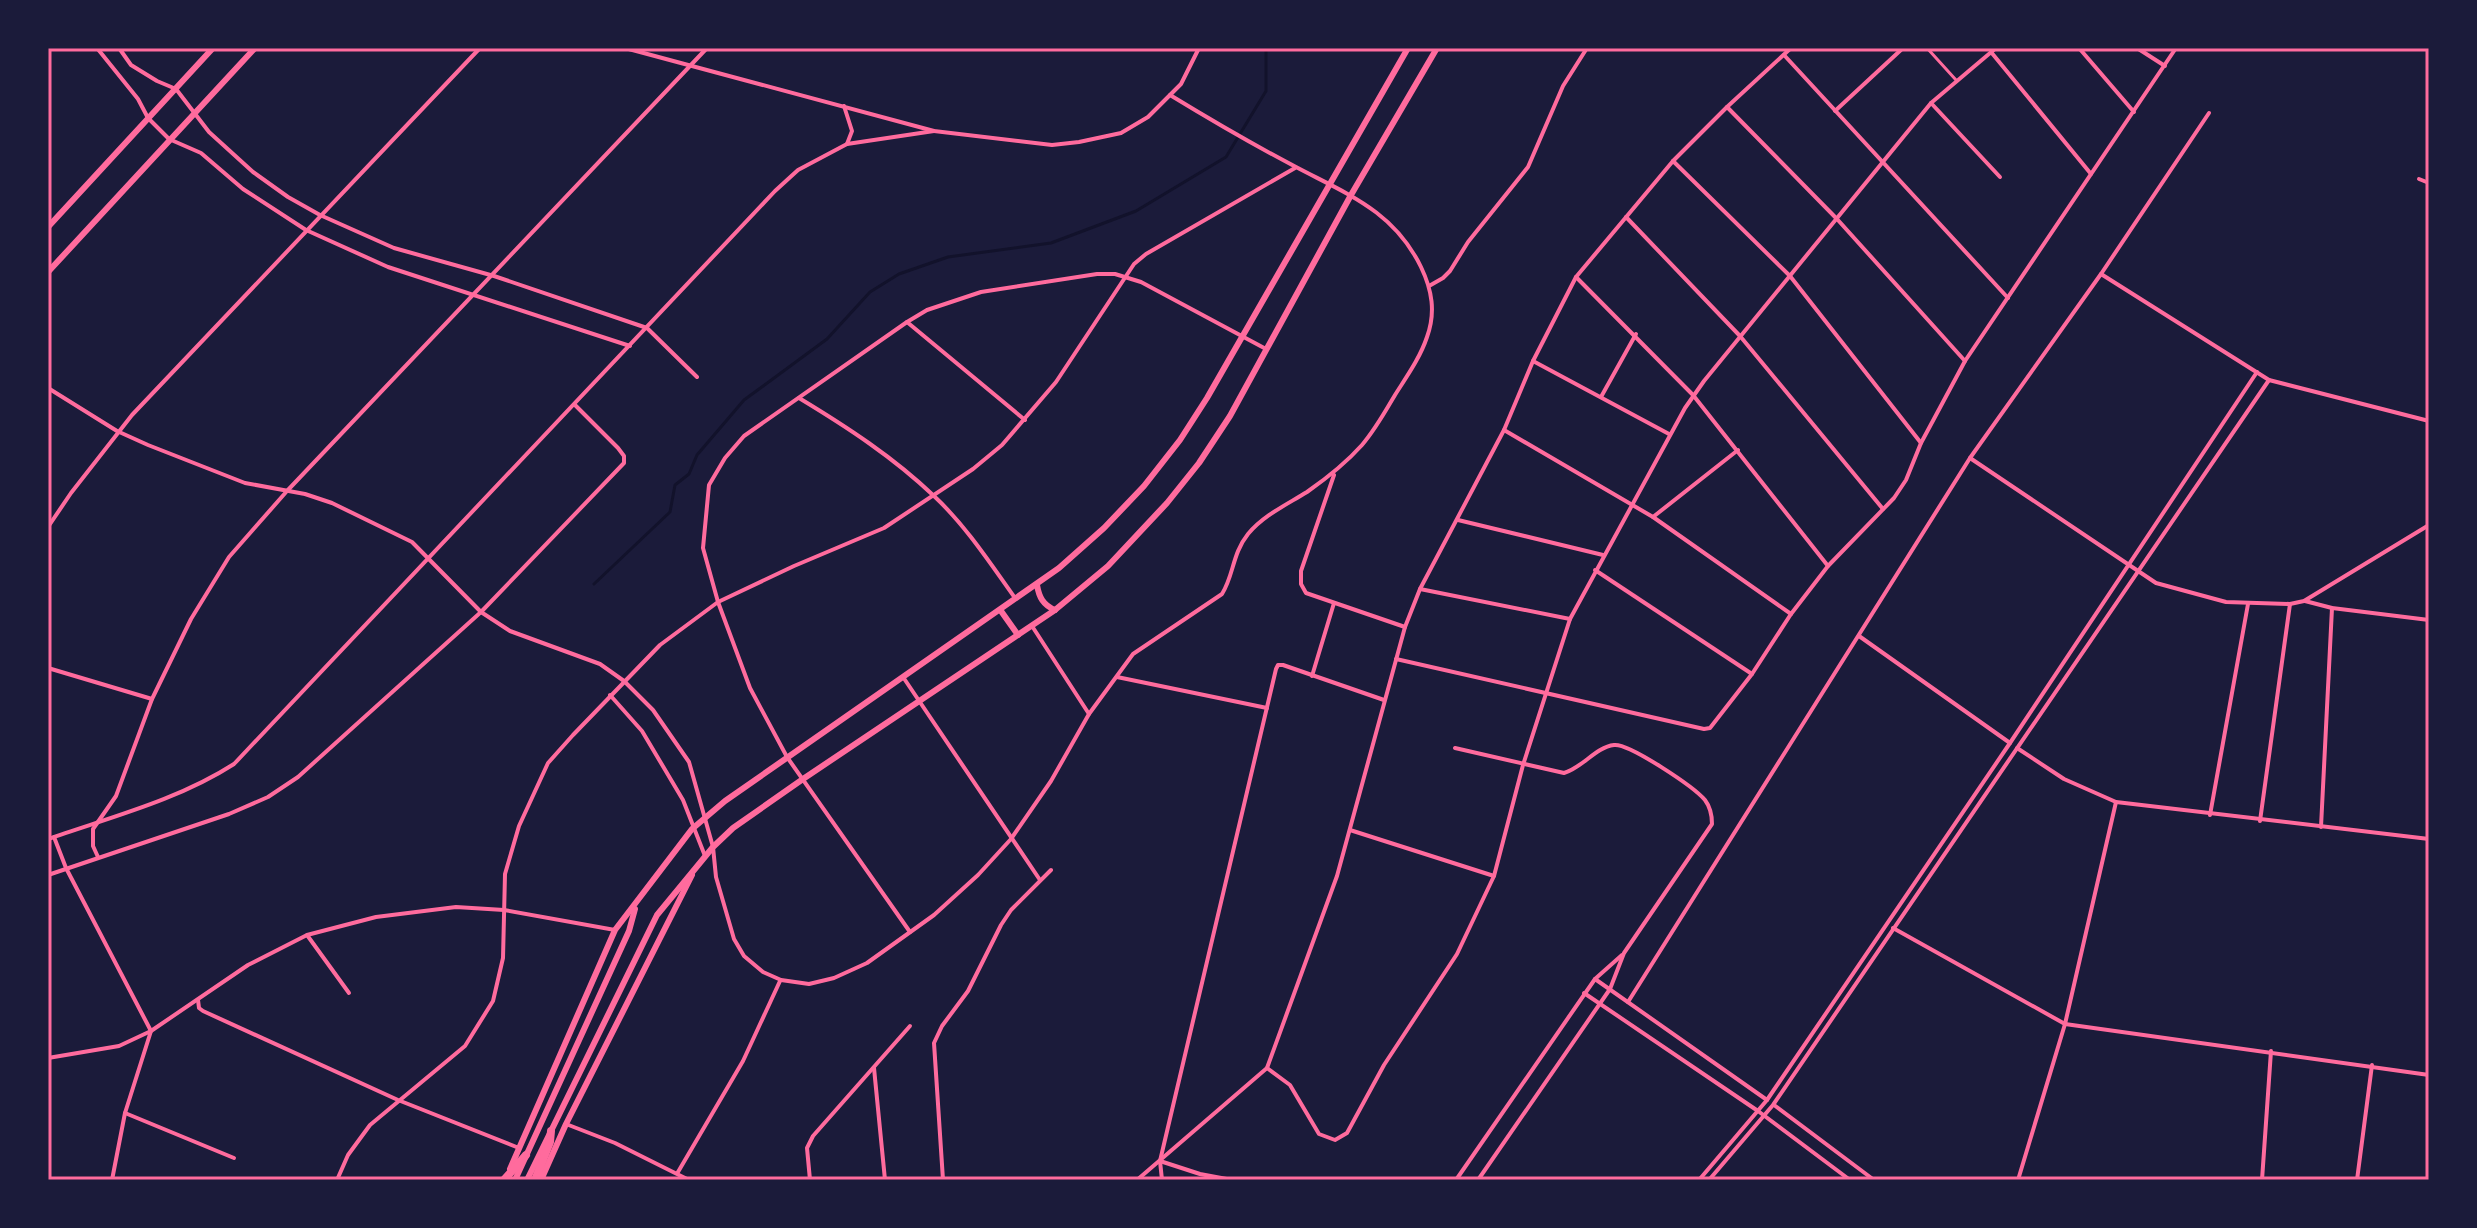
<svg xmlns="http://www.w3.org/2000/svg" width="2477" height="1228" viewBox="0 0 2477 1228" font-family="'Nunito Sans',sans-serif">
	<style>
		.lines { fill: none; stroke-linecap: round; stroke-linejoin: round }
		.stream { stroke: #12122b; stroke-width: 3 }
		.pedestrian { stroke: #ff6b9d; stroke-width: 3 }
		.minor { stroke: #ff6b9d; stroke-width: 4 }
		.tertiary { stroke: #ff6b9d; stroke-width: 5 }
		.secondary { stroke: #ff6b9d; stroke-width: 6 }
		.motorway { stroke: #ff6b9d; stroke-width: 8 }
		.neatline { fill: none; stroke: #ff6b9d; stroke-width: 3 }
	</style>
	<rect width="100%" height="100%" fill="#1b1b3a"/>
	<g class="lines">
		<polyline class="stream" points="594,584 670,512 675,485 689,474 697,455 744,400 827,339 870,292 899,274 948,257 1051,243 1136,211 1226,157 1266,91 1266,48"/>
		<polyline class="pedestrian" points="1927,48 1956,80"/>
		<g class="minor">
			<polyline points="97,48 138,99 148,118 169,139 201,153 243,189 306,230 388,267 630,346"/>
			<polyline points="119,48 131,65 157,81 176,89 209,132 253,172 288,197 320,215 394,248 494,276 647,328 697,377"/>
			<polyline points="625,48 934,131 1052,145 1079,142 1121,133 1148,117 1181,84 1199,48"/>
			<polyline points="2079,48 2134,112"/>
			<polyline points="2137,48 2165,66"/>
			<polyline points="1991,52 2091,174"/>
			<polyline points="1784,55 2008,298"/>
			<polyline points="1931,103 2000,177"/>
			<polyline points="844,106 852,131 847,144"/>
			<polyline points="1727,107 1837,219 1965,361"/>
			<polyline points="1835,111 1903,48"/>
			<polyline points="1673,161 1790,276 1921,443"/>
			<polyline points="2419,179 2429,183"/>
			<polyline points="1626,217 1740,336 1883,509"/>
			<polyline points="2101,274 2269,380 2429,421"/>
			<polyline points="1576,277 1693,395 1828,566"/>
			<polyline points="1429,286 1443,278 1450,271 1468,242 1528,167 1563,86 1587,48"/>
			<polyline points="907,322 1025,420"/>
			<polyline points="1533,361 1669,434"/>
			<path d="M48,388L117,431L148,445L245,483L305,494L332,503L412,542L481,612L510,631L600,664L624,681L653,710L689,762L713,847L716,877L734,939L744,956L763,972L781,980L809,984L834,978L867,963L934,915L978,875L1011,839L1051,781L1089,714L1133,654L1222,594C1234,575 1232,554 1248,534C1264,515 1286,505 1307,492C1327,478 1345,464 1362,445C1375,430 1385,412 1395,395C1407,376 1420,358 1427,337C1436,312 1432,290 1421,267C1394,211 1347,194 1296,167C1254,145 1211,120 1170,95"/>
			<polyline points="1601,397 1636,334"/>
			<path d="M799,398C847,427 893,457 934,496C966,526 990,563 1015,598"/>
			<polyline points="1504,430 1653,517 1791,614"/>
			<polyline points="1970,458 2156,583 2226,602 2290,604 2304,601 2429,525"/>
			<polyline points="1334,475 1301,571 1301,584 1306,593 1405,627"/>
			<polyline points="1653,517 1738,450"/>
			<polyline points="1458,520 1603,555"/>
			<polyline points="48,527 71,493 132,415 480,48"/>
			<polyline points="1595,570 1752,674"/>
			<polyline points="1420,589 1570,619"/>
			<polyline points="2305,601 2332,608 2429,620"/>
			<polyline points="1032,626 1089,714"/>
			<polyline points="1859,636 2010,743"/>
			<polyline points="1396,659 1704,729 1710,728 1752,674 1791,614 1828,566 1894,498 1906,480 1921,443 1965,361 2176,48"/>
			<polyline points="48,668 152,699"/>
			<polyline points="1312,676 1334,603"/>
			<polyline points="903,677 1040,880"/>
			<polyline points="1117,677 1267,708"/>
			<polyline points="610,695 642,731 683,800 705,856"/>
			<path d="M1455,748L1564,773C1582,768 1596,747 1614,745C1629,743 1694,787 1705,800C1711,808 1712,815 1712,824L1624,953L1610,989L1478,1180"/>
			<polyline points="2017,748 2064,779 2116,802 2429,839"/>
			<polyline points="2210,815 2248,604"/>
			<polyline points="2260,821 2290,604"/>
			<polyline points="2321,827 2332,608"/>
			<polyline points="1350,830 1494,876"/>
			<polyline points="54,837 66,868 151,1031 125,1113 112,1180"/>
			<path d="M48,839C111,817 178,800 234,764L775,191L798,170L847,144L934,131"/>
			<polyline points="98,857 93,846 93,829 116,796 152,699 191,619 229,557 287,491 707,48"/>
			<polyline points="48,875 229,814 268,797 298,777 481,612 624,463 624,456 618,448 575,405"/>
			<polyline points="1893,928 2065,1024 2429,1075"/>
			<polyline points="910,932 787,757 750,688 718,602 703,548 709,485 725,458 744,436 907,322 927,310 981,292 1097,274 1115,274 1141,282 1266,349"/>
			<polyline points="307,935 349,993"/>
			<polyline points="1595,979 1767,1100"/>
			<polyline points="1584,993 1758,1111 1850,1180"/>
			<polyline points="198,1000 199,1008 203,1011 398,1100 519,1148"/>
			<polyline points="1628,1002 1970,458 2101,274 2209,113"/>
			<polyline points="48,1058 119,1046 151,1031 248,965 307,935 376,917 456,907 504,910 615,930"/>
			<polyline points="874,1068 885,1180"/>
			<polyline points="1267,1068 1290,1085 1319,1134 1335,1140 1347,1133 1384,1065 1457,954 1494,876 1523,765 1570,619 1685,408 1704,381 1931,103 1996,48"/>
			<polyline points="1774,1105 1874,1180"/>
			<polyline points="125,1113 234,1158"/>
			<polyline points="566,1124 615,1143 689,1180"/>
			<polyline points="1160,1161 1200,1174 1232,1180"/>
			<polyline points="678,1172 743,1061 780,981"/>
			<polyline points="337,1180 348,1155 370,1125 465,1046 493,1001 503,958 505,874 519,826 548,763 573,735 660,645 718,602 794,566 884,528 973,469 1002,445 1056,382 1134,264 1146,254 1295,168"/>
			<polyline points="810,1180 807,1148 813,1136 910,1026"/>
			<polyline points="943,1180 934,1043 942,1026 968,991 1001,925 1011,910 1051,870"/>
			<polyline points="1137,1180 1267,1068 1337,876 1405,627 1420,589 1504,430 1533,361 1576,277 1673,161 1727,107 1791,48"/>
			<polyline points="1162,1180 1160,1161 1276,669 1278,665 1283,665 1384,700"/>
			<polyline points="1456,1180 1595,979 1622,955"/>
			<polyline points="1699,1180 1767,1100 2010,743 2257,372"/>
			<polyline points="1709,1180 1773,1105 2269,380"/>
			<polyline points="2018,1180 2065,1024 2116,802"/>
			<polyline points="2262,1180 2271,1051"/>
			<polyline points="2357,1180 2372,1065"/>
		</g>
		<polyline class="tertiary" points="48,1179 54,1180"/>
		<g class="secondary">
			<polyline points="48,227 213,48"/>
			<polyline points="48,272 255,48"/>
			<path d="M1037,585C1039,597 1043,605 1055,610"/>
			<polyline points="1001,611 1018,635"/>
			<polyline points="510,1169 615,930 692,829 725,801 1059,568 1104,528 1144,486 1180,440 1207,398 1408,48"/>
			<polyline points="515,1180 629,931 635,909"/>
			<polyline points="527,1180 657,915 713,847 733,828 803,779 1055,610 1108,566 1167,503 1199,463 1230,416 1351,195 1437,48"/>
			<polyline points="541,1180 566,1124 692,875"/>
		</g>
		<g class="motorway">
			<polyline points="504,1180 526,1155"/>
			<polyline points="535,1180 550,1142 551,1131"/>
		</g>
	</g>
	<rect width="2477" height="1228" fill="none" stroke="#1b1b3a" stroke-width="100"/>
	<rect x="50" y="50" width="2377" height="1128" class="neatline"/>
</svg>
